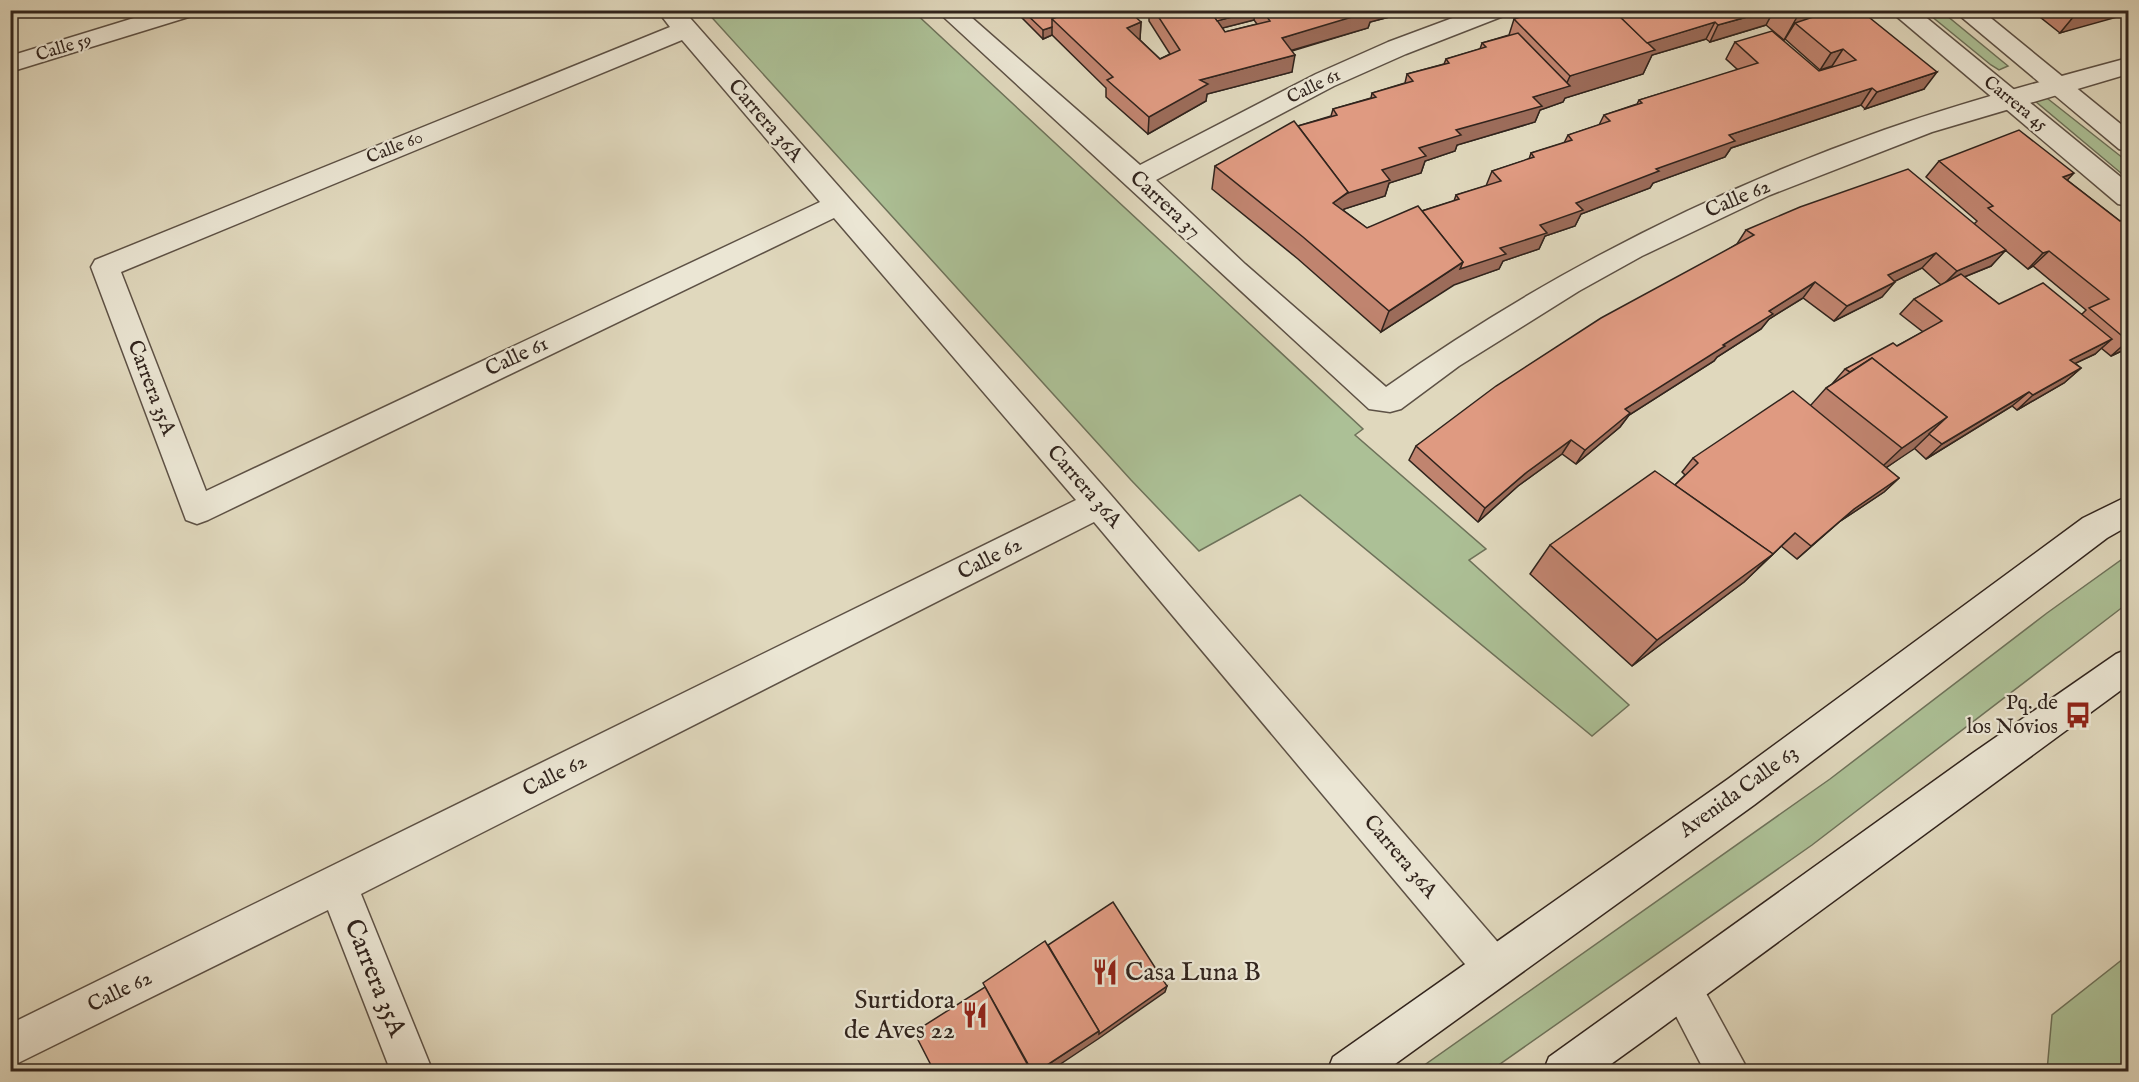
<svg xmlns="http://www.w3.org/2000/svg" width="2139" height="1082" viewBox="0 0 2139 1082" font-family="'IM FELL English',serif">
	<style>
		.green { fill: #acc096; stroke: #6e725a; stroke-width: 1.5 }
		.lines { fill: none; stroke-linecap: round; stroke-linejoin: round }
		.minor-casing { stroke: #5d5145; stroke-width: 3 }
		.tertiary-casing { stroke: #5d5145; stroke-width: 3 }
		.secondary-casing { stroke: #31241d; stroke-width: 3 }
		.minor { fill: #ebe6d4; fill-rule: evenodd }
		.tertiary { fill: #ebe6d4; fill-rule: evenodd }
		.secondary { fill: #ebe6d4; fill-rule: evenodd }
		.wall { fill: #c0846f; stroke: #31241d; stroke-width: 1.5; fill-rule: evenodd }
		.shaded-wall { fill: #9c6c5a; stroke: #31241d; stroke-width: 1.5 }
		.building { fill: #df9a81; stroke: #31241d; stroke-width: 1.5 }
		.labels { text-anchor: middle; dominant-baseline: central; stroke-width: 4.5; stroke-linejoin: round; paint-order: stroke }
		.far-street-label { font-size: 18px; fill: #31241d; stroke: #ebe6d4 }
		.street-label { font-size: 21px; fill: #31241d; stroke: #ebe6d4 }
		.poi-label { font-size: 21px; fill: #31241d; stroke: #ebe6d4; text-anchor: end }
		.near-poi-label { font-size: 26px; fill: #31241d; stroke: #ebe6d4; text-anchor: start }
		.near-street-label { font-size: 26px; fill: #31241d; stroke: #ebe6d4 }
	</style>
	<rect width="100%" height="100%" fill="#e0d8bd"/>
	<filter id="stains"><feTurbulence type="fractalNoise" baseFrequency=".00333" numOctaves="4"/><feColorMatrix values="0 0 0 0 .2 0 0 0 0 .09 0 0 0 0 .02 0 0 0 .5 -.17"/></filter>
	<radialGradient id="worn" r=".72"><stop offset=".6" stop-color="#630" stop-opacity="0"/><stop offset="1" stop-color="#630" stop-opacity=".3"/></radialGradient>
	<g class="green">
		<polygon points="706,11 913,11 1363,429 1355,435 1486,549 1469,560 1629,705 1592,736 1300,495 1199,551 1131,480"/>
		<polygon points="1925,11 1941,11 2008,66 1999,70 1991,65"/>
		<polygon points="2043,95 2128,162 2128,179 2035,101"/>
		<polygon points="2128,555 2128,603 1812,845 1490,1071 1416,1071 1830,779 2047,613"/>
		<polygon points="2128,955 2128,1071 2047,1071 2052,1015"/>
	</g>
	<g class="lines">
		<g class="minor-casing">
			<g id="minor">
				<polygon points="160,10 199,10 195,15 10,72 10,56"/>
				<path d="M657,10H683L1110,494L1508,954L1514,968L1508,982L1494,988L1480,982L1094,522L361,894L433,1072H391L328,910L10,1067V1024L1076,500L834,218L208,520L197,524L186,520L91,267L95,260L670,27ZM682,40L820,202L206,491L121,272Z"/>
				<path d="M936,10H963L1140,165L1316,74L1388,42L1474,10H1510L1506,15L1406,54L1334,86L1156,180L1245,264L1386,387C1540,278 1706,193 1884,130C1964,102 2046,80 2128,58V74L1932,132L1770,195L1642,256L1579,291L1459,366L1401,409L1390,412L1369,409Z"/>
				<polygon points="1682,969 1696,975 1749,1072 1705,1072 1662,989 1668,975"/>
			</g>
		</g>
		<g class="tertiary-casing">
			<g id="tertiary">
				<polygon points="1889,10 1917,10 2128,183 2128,206 2118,204"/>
				<polygon points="1953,10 1981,10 2128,130 2128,152 2119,149"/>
			</g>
		</g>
		<g class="secondary-casing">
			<g id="secondary">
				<polygon points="2128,496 2128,526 2107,538 1754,805 1384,1072 1327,1072 1333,1057 1728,779 2083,518"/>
				<polygon points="2128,649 2128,685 1650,1036 1600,1072 1543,1072 1549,1057 1973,753 2116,654"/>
			</g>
		</g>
		<use href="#minor" class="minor"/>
		<use href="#tertiary" class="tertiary"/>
		<use href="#secondary" class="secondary"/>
	</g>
	<g class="wall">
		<path d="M1004,10H1053L1059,16L1141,22L1140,39H1139L1160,59L1170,54L1149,21V10H1409L1408,12L1370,22L1368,28L1292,51V72L1207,94L1206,101L1148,134L1106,97V88L1052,35L1043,39L1016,12L1009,15ZM1254,20L1257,24L1225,32L1222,28Z"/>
		<path d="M1545,10H1862V12L1924,89L1865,109L1861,105L1731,148L1725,157L1653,183L1650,188L1581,214L1575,226L1545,236L1539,249L1503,261L1499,269L1454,284L1381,332L1298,259L1212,189L1215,166L1298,126L1331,116L1333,109L1371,98L1372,93L1405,83L1407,74L1444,64L1446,59L1480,49L1482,43L1509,35L1514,19ZM1766,25L1784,40L1785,39L1820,70L1832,66L1834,67L1819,71L1735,42L1726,59L1738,70L1639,100L1637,104L1604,115L1599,125L1568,135L1564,143L1531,153L1529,159L1492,171L1486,186L1456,195L1454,201L1367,228L1343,210L1344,209L1385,196L1389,183L1421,173L1425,161L1455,151L1457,145L1535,122L1540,110L1563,102L1565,98L1643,74L1652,55L1706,39L1710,42Z"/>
		<polygon points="2031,10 2128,10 2060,33"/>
		<path d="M1939,161L2067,180L2120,221L2128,220V348L2111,356L2101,348L2095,354L2075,363L2081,368L2064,383L2017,410L2012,406L1926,459L1914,448L1886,468L1899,478L1884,492L1839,522L1797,559L1781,546L1744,582L1632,666L1530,574L1550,545L1675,485L1685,475L1682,472L1693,458L1811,405L1826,388L1832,384L1845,369L1897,346L1923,332L1900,314L1914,299L1941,285L1922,268L1895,281L1882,297L1834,321L1803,298L1769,319L1761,329L1717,357L1714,361L1629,415L1620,427L1576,464L1562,454L1518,486L1478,522L1409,460L1416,446L1737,244L1746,230L1974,224L1977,221L1926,177ZM2005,250L2028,269L2033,266L2086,310L2082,314L1999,304L1964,277L1991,266Z"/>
	</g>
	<g class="shaded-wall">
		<polygon points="1008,10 1016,10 1016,12 1009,15"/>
		<polygon points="1368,10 1409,10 1408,12 1370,22 1368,28 1279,54 1282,38"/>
		<polygon points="1757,10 1774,10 1766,25 1710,42 1718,25 1754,15"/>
		<polygon points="1801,10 1862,10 1858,17 1795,23 1785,39 1784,40"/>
		<polygon points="2079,10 2128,10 2128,14 2060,33"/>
		<polygon points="1255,11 1254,20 1211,31 1212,22"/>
		<polygon points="1141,22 1140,39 1126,45 1127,28"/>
		<polygon points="1715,22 1706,39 1652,55 1643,74 1565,98 1563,102 1540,110 1535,122 1457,145 1455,151 1425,161 1421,173 1389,183 1385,196 1344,209 1342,215 1333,203 1382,170 1419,148 1456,130 1533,97 1565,87 1570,76 1639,45"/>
		<polygon points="1052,27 1052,35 1043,39 1043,30"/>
		<polygon points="1843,49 1832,66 1820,70 1831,53"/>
		<polygon points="1295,55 1292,72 1207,94 1206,101 1148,134 1149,117 1200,80"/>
		<polygon points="1937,72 1924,89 1865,109 1877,92"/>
		<polygon points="1872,88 1861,105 1731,148 1725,157 1653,183 1650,188 1581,214 1575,226 1545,236 1539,249 1503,261 1499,269 1454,285 1381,332 1389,311 1463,262 1500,248 1540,225 1576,203 1656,169 1729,135"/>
		<polygon points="2074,173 2059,189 2063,177"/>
		<polygon points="2006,250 1991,266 1942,286 1957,271"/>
		<polygon points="2049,251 2033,266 2028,269 2043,253"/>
		<polygon points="1936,253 1922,268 1875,291 1888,275"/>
		<polygon points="1815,282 1803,298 1769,319 1761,329 1717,357 1714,361 1629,415 1620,427 1576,464 1585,450 1625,409 1723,345 1769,311"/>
		<polygon points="1895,282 1882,297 1834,321 1847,306"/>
		<polygon points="2112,339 2095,354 2053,374 2070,360"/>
		<polygon points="2128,341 2128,348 2111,356"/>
		<polygon points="2081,368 2064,383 2017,410 2033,395"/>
		<polygon points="2029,392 2012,406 1926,459 1942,444"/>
		<polygon points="1947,417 1914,449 1869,479 1902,448"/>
		<polygon points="1571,440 1562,454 1518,486 1478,522 1485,508 1527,472"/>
		<polygon points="1899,478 1884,492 1839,522 1797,559 1854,509"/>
		<polygon points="1795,533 1744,582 1632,666 1657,640"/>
		<polygon points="1167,986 1165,992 1098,1039 1050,1071 1038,1071"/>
	</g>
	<g class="building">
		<polygon points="1022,10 1053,10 1059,16 1052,19 1052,27 1043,30"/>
		<polygon points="1074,10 1128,10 1141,22 1127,28 1160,59 1180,50 1154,10 1210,10 1225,32 1270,21 1262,10 1372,11 1282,38 1295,55 1200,80 1208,84 1149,117 1107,80 1113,77 1052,19"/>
		<polygon points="1210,10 1255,10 1255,11 1217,21"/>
		<polygon points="1545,10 1613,10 1655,50 1570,76 1514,19"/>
		<polygon points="1613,10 1750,10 1754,15 1718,25 1715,22 1647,43"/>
		<polygon points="1834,10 1860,10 1937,72 1877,92 1872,88 1729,135 1735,141 1656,169 1659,171 1576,203 1583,210 1540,225 1547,233 1500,248 1506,254 1460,269 1463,262 1422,211 1459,199 1456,195 1501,181 1492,171 1534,157 1531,153 1572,140 1568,135 1610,121 1604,115 1642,103 1639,100 1758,63 1735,42 1772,31 1819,71 1856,60 1843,49 1831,53 1795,23"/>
		<polygon points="1518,33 1570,86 1533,97 1542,106 1456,130 1461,135 1419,148 1426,156 1382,170 1390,180 1348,193 1348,192 1298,126 1337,115 1333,109 1376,97 1372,93 1413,81 1407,74 1449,63 1446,59 1486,47 1482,43"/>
		<polygon points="1294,121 1348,192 1333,203 1367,228 1418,206 1463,262 1389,311 1303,237 1215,166"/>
		<polygon points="2019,130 2074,173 2063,177 2120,221 2126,218 2128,220 2128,341 2089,308 2109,299 2049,251 2043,253 1988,208 1993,206 1939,161"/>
		<polygon points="1908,169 2006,250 1957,271 1936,253 1888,275 1895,282 1847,306 1815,282 1769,311 1773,314 1723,345 1725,346 1625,409 1630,413 1585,450 1571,440 1527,472 1485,508 1416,446 1496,386 1601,318 1754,235 1746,230 1800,207"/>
		<polygon points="1961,274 1999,304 2043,283 2112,339 2070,360 2081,368 2033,395 2029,392 1942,444 1929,434 1947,417 1872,358 1850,372 1845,369 1893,343 1897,346 1942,321 1914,299"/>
		<polygon points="1872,358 1947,417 1902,448 1826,388"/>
		<polygon points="1793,391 1899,478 1854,509 1811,546 1795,533 1757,569 1773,554 1675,485 1698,463 1693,458"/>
		<polygon points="1655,471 1773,554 1657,640 1550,545"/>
		<polygon points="1113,902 1167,986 1099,1034 1099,1031 1048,945"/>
		<polygon points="1045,941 1099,1031 1038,1071 1032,1071 983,983"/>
		<polygon points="985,987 1031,1071 934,1071 914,1032"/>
	</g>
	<defs>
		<g id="bus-bare" transform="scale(2.07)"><path d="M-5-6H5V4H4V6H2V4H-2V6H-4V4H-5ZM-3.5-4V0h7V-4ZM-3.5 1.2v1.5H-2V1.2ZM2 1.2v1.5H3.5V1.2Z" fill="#8f2418" stroke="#ebe6d4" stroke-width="2.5" paint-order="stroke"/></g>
		<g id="restaurant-bare" transform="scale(2.07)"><path d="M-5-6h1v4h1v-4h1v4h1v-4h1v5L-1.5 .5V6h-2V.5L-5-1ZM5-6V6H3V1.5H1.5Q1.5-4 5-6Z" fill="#8f2418" stroke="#ebe6d4" stroke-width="2.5" paint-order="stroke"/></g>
	</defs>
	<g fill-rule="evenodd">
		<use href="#bus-bare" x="2078" y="715"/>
		<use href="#restaurant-bare" x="1105" y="972"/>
		<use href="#restaurant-bare" x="975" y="1015"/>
	</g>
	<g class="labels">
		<g class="far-street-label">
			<text transform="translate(64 48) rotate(-17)">Calle 59</text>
			<text transform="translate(1314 87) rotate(-26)">Calle 61</text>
			<text transform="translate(2015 104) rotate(39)">Carrera 45</text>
			<text transform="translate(395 148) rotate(-22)">Calle 60</text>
		</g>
		<g class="street-label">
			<text transform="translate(765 121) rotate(49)">Carrera 36A</text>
			<text transform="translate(1738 199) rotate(-23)">Calle 62</text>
			<text transform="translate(1165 205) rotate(43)">Carrera 37</text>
			<text transform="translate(517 357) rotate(-25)">Calle 61</text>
			<text transform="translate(151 388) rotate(69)">Carrera 35A</text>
			<text transform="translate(1084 487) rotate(49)">Carrera 36A</text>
			<text transform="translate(990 559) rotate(-27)">Calle 62</text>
			<text transform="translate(555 776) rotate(-27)">Calle 62</text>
			<text transform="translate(1739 792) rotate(-36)">Avenida Calle 63</text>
			<text transform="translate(1400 857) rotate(50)">Carrera 36A</text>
			<text transform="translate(120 992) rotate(-26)">Calle 62</text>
		</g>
		<g class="poi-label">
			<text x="2058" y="703">Pq. de<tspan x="2058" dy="24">los Novios</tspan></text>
		</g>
		<g class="near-poi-label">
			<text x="1125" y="972">Casa Luna B</text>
			<text x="955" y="1000" text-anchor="end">Surtidora<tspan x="955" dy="30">de Aves 22</tspan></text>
		</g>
		<g class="near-street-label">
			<text transform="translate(375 978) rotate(68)">Carrera 35A</text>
		</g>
	</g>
	<rect width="2139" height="1082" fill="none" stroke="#e0d8bd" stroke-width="36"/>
	<rect x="12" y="12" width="2115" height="1058" fill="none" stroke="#31241d" stroke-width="3"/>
	<rect x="18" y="18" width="2103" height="1046" fill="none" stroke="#31241d" stroke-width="1.5"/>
	<rect width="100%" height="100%" filter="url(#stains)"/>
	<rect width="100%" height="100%" fill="url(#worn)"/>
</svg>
